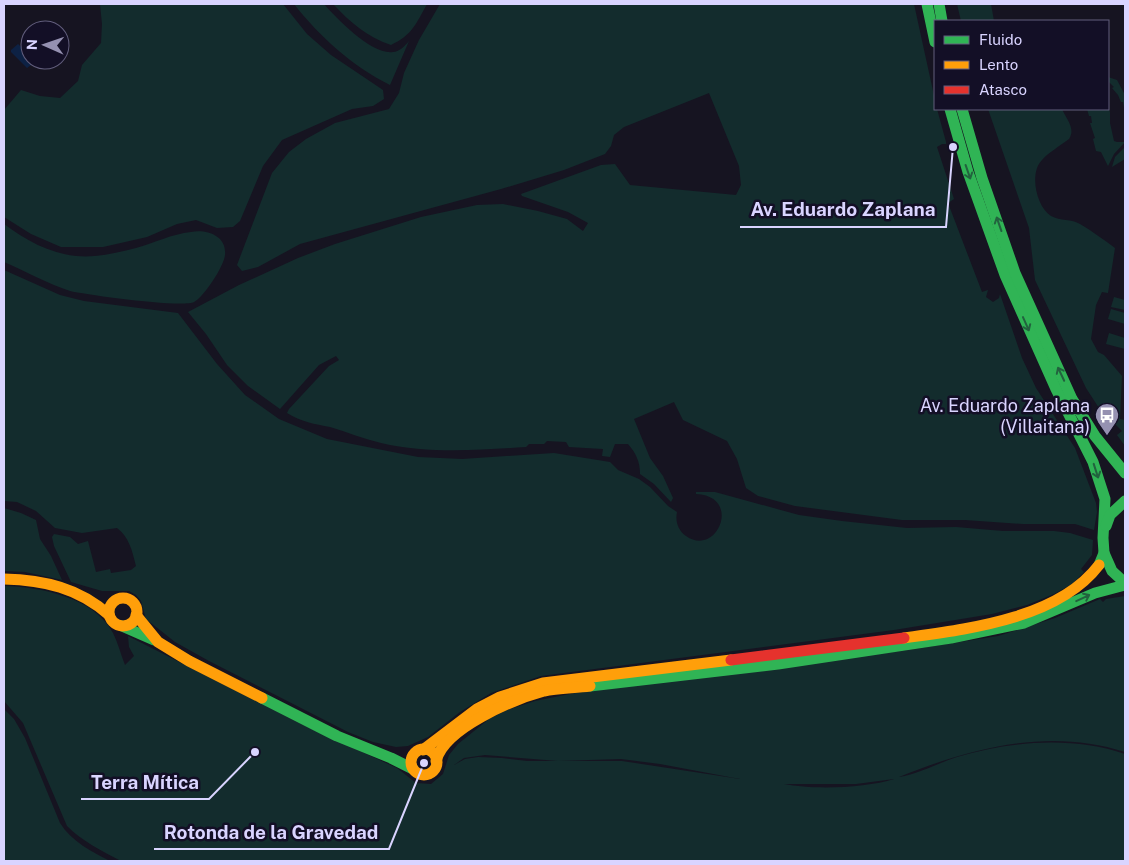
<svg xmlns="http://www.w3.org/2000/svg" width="1129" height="865" viewBox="0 0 1129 865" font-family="'Public Sans',sans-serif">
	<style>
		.green { fill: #132c2d; fill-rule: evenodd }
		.water { fill: #0d2144 }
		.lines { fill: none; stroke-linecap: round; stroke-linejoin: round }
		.fast { stroke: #30b455; stroke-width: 11 }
		.slow { stroke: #ff9f0a; stroke-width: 11 }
		.jam { stroke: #e5322d; stroke-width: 11 }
		.oneway { stroke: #22623e }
		.labels { text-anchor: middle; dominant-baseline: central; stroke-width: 5; stroke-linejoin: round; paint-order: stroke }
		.poi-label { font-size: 18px; fill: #d9d4ff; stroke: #130f26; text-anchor: end }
		.leader { fill: none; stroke: #d9d4ff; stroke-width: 2 }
		.callout-dot { fill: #d9d4ff; stroke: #130f26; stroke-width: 2 }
		.callout-label { font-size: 19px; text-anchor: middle; font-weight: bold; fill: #d9d4ff; stroke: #130f26; stroke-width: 5; stroke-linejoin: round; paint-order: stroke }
	</style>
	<rect width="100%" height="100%" fill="#161421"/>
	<g class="green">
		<polygon points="100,4 283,4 307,34 331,55 383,90 384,99 373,106 352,109 282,140 263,166 240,221 233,227 217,228 196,220 177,224 147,237 103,247 61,247 31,234 4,217 4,110 21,90 40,96 60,98 78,81 82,65 101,43 102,24"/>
		<path d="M294,4H324C337,19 372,55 393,52C399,52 405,46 409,41L390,85C352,66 320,37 294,4Z"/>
		<path d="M333,4H427C416,24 412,35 391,45C367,37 350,22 333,4Z"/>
		<path d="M440,4H914L935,100V109H937L946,142V144H942L937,147L954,199L948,203L982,292L988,290L986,297L993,302L999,298L1000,294L1022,358L1036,388L1075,448L1096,503L1097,512L1094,530L1075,524H1023L965,520H902L795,506L758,496L746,488L737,459L727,441L683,420L674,402L634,419L650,458L663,476L673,498L671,502L654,484L640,474C640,462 636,453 628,444H615L610,457L602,456L603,449L569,447L566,442L547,441L544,444H529L526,447C478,450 429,454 381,443C364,439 347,432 330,427C315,424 301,422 287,413L289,409L329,366L339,360L336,356L319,365L280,409L248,386L227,365L206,334L188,312L239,285L298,258L335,244L421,217L477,205L503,204L538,211L567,219L583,231L588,223L568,212L522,196L521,194L601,165L615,164L630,185L736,195L741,185L739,166L709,93L624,127L614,135L611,146L605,154L564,170L501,189L300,244L258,267L242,271L237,265L272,173L289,152L306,139L335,123L389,109L399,93L404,73L419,40Z"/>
		<polygon points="957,4 991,4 994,21 961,21"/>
		<polygon points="1108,77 1117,80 1125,95 1125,114 1123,102 1121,102 1118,95 1112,88 1114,87 1108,81"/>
		<polygon points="1108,108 1110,112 1110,123 1114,141 1117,142 1125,142 1114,154 1108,166 1101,152 1096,151 1093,139 1095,138 1090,123 1092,123 1091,116 1089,116 1087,109"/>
		<path d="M988,109H1062C1066,119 1076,128 1069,139C1060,146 1049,152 1042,160C1029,173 1036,206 1051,216C1060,221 1072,219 1080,224C1092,231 1104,240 1115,248L1108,293L1102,292L1096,305L1091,339L1098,352L1104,355L1122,376L1120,419L1125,420V446L1117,435L1122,431L1114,423L1110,425L1086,388L1035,280L1029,228Z"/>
		<polygon points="1125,147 1125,159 1112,167 1115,157"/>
		<path d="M4,224C25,240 49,253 76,256C95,258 117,253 136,248C154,243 172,234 191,232C207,229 227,236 225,255C224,266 204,297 194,302C182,308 87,295 70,291C48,284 25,271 4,262Z"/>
		<path d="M4,270L60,295L84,301L178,313L217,364L245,395L279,419L327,439L418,457L462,459L554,453L610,462L618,470L639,479L650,487L668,506L677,512C675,521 678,530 686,536C717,558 743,496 696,494V492H715L799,515L842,521L907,528L956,527L1003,531H1054L1070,533L1093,540L1092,555L1081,569L1084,572L1072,584L1054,594L1027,605L992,614L894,630L541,676L491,693L460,712L428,737L408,746L396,747L373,742L348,732L209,661L175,642L146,619L141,601L136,595L129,591H102L71,582L54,546L52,537L54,534L70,537L78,544L88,541L96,572L110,569L111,573L131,570L136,566C132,550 129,537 117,528L82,533L55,528L36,511L17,502L4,501Z"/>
		<polygon points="1114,297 1125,300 1125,310 1111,307"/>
		<polygon points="1111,309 1125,313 1125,324 1108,319"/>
		<polygon points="1109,333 1125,338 1125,349 1106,344"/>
		<polygon points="4,508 21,513 36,520 40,539 51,556 62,580 25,572 4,571"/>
		<path d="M4,586C40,587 94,597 113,633C118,643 121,655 125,665L134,656L129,647L128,636L301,724L397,768L416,783L431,784L443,774L449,755L458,744L489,719L507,710L535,701L575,693L909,650L998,636L1055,618L1100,599L1103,602L1106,599L1125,596V752C1049,727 971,748 899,777C919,774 938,763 957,757C1010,741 1073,736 1125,754V861H121C102,851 82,841 67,826L23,723L4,701ZM485,755L558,761L621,759L660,764L740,779L622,761H527L502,758L478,757L465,759L454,765L464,758ZM894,779C866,788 814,790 784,784H856Z"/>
		<path d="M4,709L14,719L25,738L60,823C71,841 92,852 110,861H4Z"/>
	</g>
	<polygon class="water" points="18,44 30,55 30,60 35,60 35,62 27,68 11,52 11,50"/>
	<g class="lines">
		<g class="fast">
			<polyline points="927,4 935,42"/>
			<polyline points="939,4 942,21"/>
			<polyline points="950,109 968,172 1005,275 1056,389 1093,462 1105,499 1103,538 1104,553 1099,565"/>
			<polyline points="962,109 982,178 1015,273 1072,399 1095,436 1125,473"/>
			<polyline points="1106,526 1110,515 1125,501"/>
			<polyline points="1104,553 1112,571 1125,583"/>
			<polyline points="122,626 154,640"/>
			<polyline points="590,686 778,664 951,638 1024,623 1095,593 1125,585"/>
			<polyline points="262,698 337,736 391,758 413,769"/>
		</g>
		<g class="slow">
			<path d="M4,579C44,580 79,588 109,615"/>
			<circle cx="123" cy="612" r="14"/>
			<polyline points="136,615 158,642 189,661 262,698"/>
			<path d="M904,638C968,629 1058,619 1099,565"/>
			<circle cx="424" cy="762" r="13"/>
			<polyline points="423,750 477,709 500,697 543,683 731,660"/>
			<path d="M436,761C444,728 514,699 544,691C558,688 575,688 590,686"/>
		</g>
		<polyline class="jam" points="731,660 904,638"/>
	</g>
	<defs><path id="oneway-shaft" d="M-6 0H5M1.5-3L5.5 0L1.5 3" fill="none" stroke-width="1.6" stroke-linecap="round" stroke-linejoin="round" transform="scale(1.25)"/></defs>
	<g class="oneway">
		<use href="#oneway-shaft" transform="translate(968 172) rotate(71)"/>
		<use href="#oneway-shaft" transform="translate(999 224) rotate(-109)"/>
		<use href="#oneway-shaft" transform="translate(1026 324) rotate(66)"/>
		<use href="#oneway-shaft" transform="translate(1061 374) rotate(-115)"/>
		<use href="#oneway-shaft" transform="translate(1096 471) rotate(72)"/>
		<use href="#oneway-shaft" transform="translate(1083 598) rotate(-25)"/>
	</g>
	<defs>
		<g id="bus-pin" transform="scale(1.25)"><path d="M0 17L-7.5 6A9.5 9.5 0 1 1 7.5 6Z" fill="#9591b1" stroke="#130f26"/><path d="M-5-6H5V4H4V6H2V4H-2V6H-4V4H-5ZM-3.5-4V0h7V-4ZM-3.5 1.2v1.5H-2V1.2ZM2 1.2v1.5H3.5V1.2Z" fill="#fff"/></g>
	</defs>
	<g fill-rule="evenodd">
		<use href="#bus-pin" x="1107" y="415"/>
	</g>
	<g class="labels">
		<g class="poi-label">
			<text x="1090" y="405">Av. Eduardo Zaplana<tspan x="1090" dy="21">(Villaitana)</tspan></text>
		</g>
	</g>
	<path class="leader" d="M953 147L946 227H740M255 752L209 799H81M424 763L389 849H154"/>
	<g class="callout-dot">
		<circle cx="953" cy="147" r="5"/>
		<circle cx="255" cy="752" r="5"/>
		<circle cx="424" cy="763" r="5"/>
	</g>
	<g class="callout-label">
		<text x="843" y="216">Av. Eduardo Zaplana</text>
		<text x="145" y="789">Terra Mítica</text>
		<text x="271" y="839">Rotonda de la Gravedad</text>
	</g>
	<rect width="1129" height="865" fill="none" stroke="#d9d4ff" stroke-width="10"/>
	<rect x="934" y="20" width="175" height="90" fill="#130f26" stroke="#625e7d"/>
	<rect x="944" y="36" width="25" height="8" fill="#30b455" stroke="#625e7d"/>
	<text x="979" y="45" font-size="15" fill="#d9d4ff">Fluido</text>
	<rect x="944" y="61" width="25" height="8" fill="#ff9f0a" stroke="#625e7d"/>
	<text x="979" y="70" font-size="15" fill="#d9d4ff">Lento</text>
	<rect x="944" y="86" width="25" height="8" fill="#e5322d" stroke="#625e7d"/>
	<text x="979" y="95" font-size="15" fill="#d9d4ff">Atasco</text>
	<g transform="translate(45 45) rotate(272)"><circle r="24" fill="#130f26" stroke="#625e7d"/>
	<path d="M0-4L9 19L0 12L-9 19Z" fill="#9591b1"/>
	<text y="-8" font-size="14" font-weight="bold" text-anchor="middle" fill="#d9d4ff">N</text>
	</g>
</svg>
